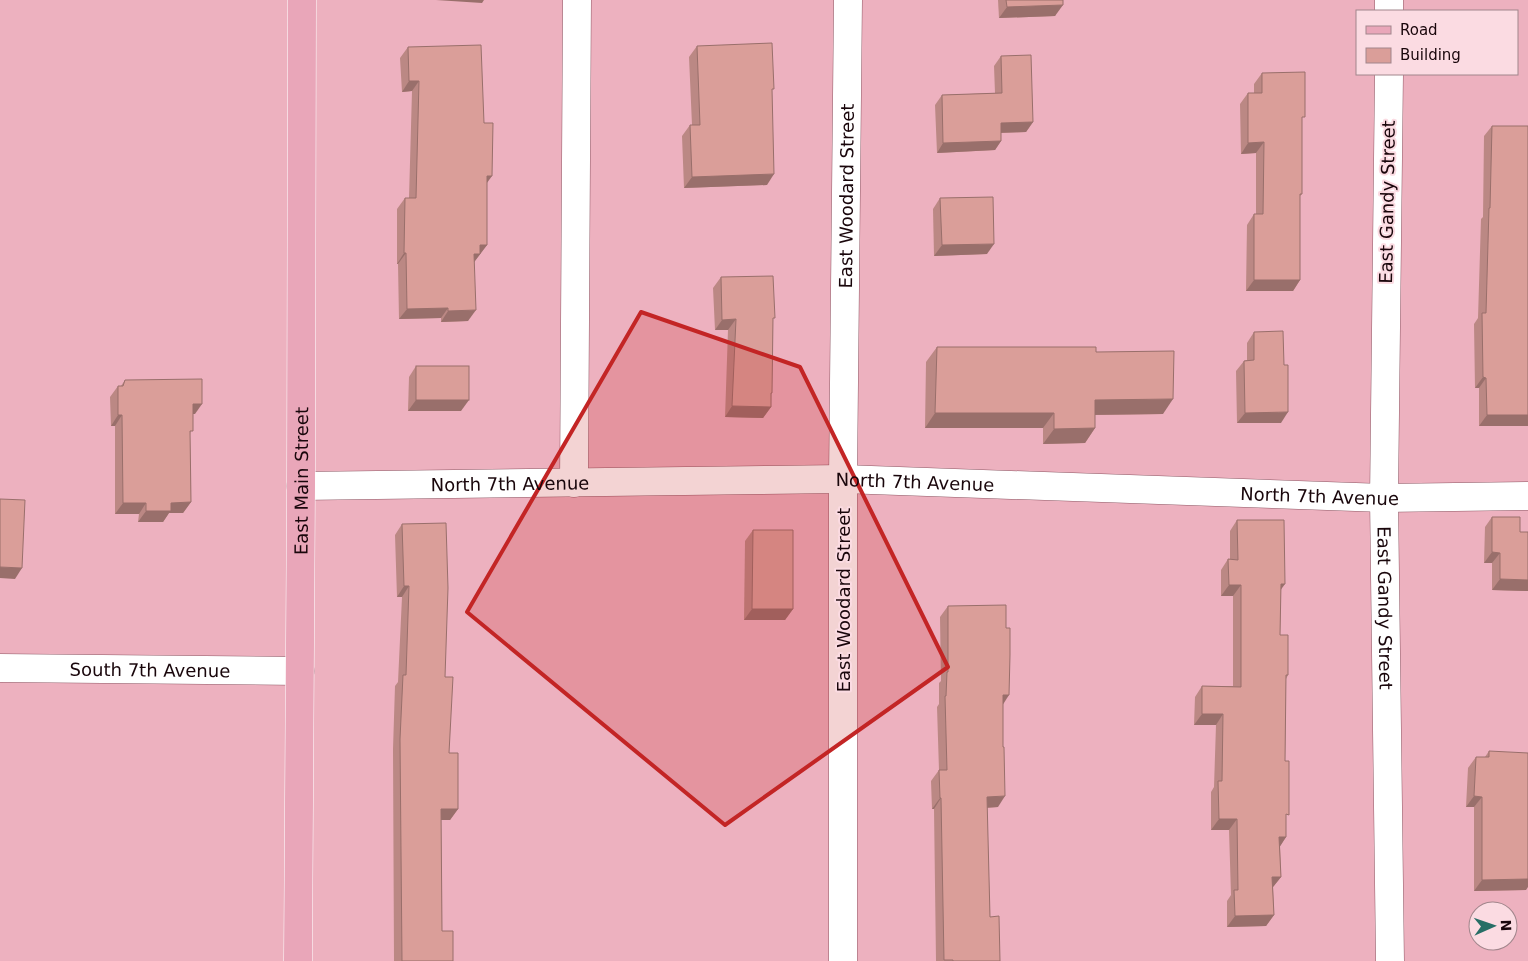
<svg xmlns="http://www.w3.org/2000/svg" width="1528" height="961" viewBox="0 0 1528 961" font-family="'DejaVu Sans',sans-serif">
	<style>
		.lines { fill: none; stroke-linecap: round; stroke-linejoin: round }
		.minor-casing { stroke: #8e5865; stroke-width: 29 }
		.major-casing { stroke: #fff; stroke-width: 29 }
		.minor { stroke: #fff; stroke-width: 28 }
		.major { stroke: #e9a6b9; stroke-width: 28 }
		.wall { fill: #bb8884 }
		.shaded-wall { fill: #996f6b }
		.building { fill: #da9e99; stroke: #996f6b }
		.marked { fill: #c32525; fill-opacity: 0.2; stroke: #c32525; stroke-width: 4; stroke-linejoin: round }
		.labels { text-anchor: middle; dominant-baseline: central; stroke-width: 4; stroke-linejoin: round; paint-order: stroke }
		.street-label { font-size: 18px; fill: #19060b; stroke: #fbdbe2 }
	</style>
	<rect width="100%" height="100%" fill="#edb1bf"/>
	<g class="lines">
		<g class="minor-casing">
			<g id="minor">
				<polyline points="1389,11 1389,0"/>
				<path id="s1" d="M1389,74L1384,498L1390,961"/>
				<polyline points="574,483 577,0"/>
				<path id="s2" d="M301,486L843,479L1384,498L1528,496"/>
				<path id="s3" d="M0,668L300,671"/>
				<path id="s4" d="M843,961V479L848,0"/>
			</g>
		</g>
		<g class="major-casing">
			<g id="major">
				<path id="s5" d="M298,961L301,486L302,0"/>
			</g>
		</g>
		<use href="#minor" class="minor"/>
		<use href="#major" class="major"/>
	</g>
	<g class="wall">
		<polygon points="998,0 1063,0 1055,16 999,18"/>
		<polygon points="697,46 772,92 767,185 684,188 682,136 690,125 692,125 689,57"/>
		<polygon points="408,47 484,123 487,183 487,245 474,262 468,321 441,322 441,318 399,319 398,264 397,264 397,209 405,198 409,198 412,91 402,92 400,58"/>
		<polygon points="1001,56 1033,122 1026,132 1001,133 1001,141 995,150 937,153 935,105 942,95 995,93 994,66"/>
		<polygon points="1262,73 1302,122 1302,194 1300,196 1300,280 1293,291 1246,291 1247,225 1254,214 1256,214 1256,153 1241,154 1240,104 1248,93 1254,93 1254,84"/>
		<polygon points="1492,126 1528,126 1528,426 1479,426 1479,388 1475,388 1474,324 1478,318 1481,219 1483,217 1484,136"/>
		<polygon points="940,198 987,254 934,256 933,209"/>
		<polygon points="721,277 773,320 771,407 763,418 725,417 728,330 715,330 713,288"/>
		<polygon points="1254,332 1281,423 1237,423 1236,371 1244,361 1247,360 1247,343"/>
		<polygon points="937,347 1096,352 1163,414 1095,415 1095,428 1085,443 1043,444 1043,428 925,428 926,362"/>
		<polygon points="416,366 461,411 408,411 409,377"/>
		<polygon points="125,380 195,414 193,414 190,435 191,502 183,513 169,513 163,522 138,522 139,514 115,514 115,426 111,426 110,397 118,386 121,386"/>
		<polygon points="1492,517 1520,532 1528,591 1492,590 1492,563 1484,563 1485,527"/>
		<polygon points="1237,520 1281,590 1280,635 1288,675 1286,679 1285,761 1286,837 1280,846 1281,877 1273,887 1274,915 1266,926 1227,927 1227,901 1231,895 1229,830 1211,830 1211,792 1214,787 1216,725 1194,725 1195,697 1202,686 1233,686 1233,596 1221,596 1221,570 1228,559 1230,559 1230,531"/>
		<polygon points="402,524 445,677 449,753 458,809 450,820 441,820 442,931 453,961 394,961 393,749 395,686 398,682 402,597 397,597 395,535"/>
		<polygon points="753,530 793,609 785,620 744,620 745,541"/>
		<polygon points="948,606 1003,703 998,807 987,808 990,917 1000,961 936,961 934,809 932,809 931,781 939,770 937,707 939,704 939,683 941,681 940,617"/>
		<polygon points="1489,751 1526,890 1474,891 1474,807 1466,807 1468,768 1476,757 1485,757"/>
	</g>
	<g class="shaded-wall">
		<polygon points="436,0 484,0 482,3"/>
		<polygon points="1063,5 1055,16 999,18 1007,7"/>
		<polygon points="409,81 419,81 412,91 402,92"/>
		<polygon points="1033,122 1026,132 994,133 1001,123"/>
		<polygon points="1001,141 995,150 937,153 943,143"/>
		<polygon points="1264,142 1256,153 1241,154 1248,143"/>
		<polygon points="774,174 767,185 684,188 692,177"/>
		<polygon points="487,176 492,176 484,187"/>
		<polygon points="994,244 987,254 934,256 942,245"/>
		<polygon points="480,245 487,245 472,265 466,265"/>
		<polygon points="404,253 406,253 398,264 397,264"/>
		<polygon points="1254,280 1300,280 1293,291 1246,291"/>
		<polygon points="448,308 441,318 399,319 407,309"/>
		<polygon points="476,310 468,321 441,322 448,311"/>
		<polygon points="736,319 728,330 715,330 722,320"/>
		<polygon points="1483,377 1486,378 1479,388 1475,388"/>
		<polygon points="1173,399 1163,414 1085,415 1095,400"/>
		<polygon points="416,400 469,400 461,411 408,411"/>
		<polygon points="193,404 202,404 195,414 185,414"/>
		<polygon points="732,406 771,407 763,418 725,417"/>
		<polygon points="1288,412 1281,423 1237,423 1245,413"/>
		<polygon points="935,413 1054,413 1043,428 925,428"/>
		<polygon points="118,415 122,415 115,426 111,426"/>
		<polygon points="1487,415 1528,415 1528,426 1479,426"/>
		<polygon points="1095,428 1085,443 1043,444 1054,429"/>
		<polygon points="191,502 183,513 169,513 163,522 138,522 146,511 171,503"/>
		<polygon points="123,503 146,503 139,514 115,514"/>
		<polygon points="1492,552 1500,553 1492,563 1484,563"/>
		<polygon points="0,567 22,568 15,579 0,578"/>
		<polygon points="1500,579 1528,580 1528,591 1492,590"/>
		<polygon points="1281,584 1285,584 1277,595"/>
		<polygon points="1229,585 1241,585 1233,596 1221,596"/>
		<polygon points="404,586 409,586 402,597 397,597"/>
		<polygon points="752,609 793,609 785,620 744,620"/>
		<polygon points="1003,695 1009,695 1002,706"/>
		<polygon points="1202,714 1223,714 1216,725 1194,725"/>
		<polygon points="1005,796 998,807 979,808 987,797"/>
		<polygon points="1474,796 1482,797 1474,807 1466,807"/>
		<polygon points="940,798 941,798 934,809 932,809"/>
		<polygon points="441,809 458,809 450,820 433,820"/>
		<polygon points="1219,819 1237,819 1229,830 1211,830"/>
		<polygon points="1279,837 1286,837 1279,848"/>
		<polygon points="1272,877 1281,877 1273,887 1265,888"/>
		<polygon points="1528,879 1528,887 1526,890 1474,891 1482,880"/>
		<polygon points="1274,915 1266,926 1227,927 1235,916"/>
	</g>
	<g class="building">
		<polygon points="1006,0 1063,0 1063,5 1007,7"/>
		<polygon points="772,43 774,89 772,89 774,174 692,177 690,125 700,125 697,46"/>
		<polygon points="481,45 484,123 493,123 492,176 487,176 487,245 480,245 480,254 474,254 476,310 448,311 448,308 407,309 406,253 404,253 405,198 416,198 419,81 409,81 408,47"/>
		<polygon points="1031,55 1033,122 1001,123 1001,141 943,143 942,95 1002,93 1001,56"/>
		<polygon points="1305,72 1305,117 1302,117 1302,194 1300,194 1300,280 1254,280 1254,214 1263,214 1264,142 1248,143 1248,93 1262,93 1262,73"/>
		<polygon points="1492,126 1528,126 1528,415 1487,415 1486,378 1483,377 1482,313 1486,313 1489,208 1490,208"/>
		<polygon points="993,197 994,244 942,245 940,198"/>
		<polygon points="773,276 775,318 773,318 772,393 771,393 771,407 732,406 736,319 722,320 721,277"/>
		<polygon points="1283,331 1284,365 1288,365 1288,412 1245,413 1244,361 1254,360 1254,332"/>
		<polygon points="937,347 1096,347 1096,352 1174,351 1173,399 1095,400 1095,428 1054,429 1054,413 935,413"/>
		<rect x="416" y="366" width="53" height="34"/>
		<polygon points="202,379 202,404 193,404 193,431 190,431 191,502 171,503 171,511 146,511 146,503 123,503 122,415 118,415 118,386 123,386 125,380"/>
		<polygon points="0,499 25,500 22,568 0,567"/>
		<polygon points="1492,517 1520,517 1520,532 1528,532 1528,580 1500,579 1500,553 1492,552"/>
		<polygon points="1237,520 1284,520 1285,584 1281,584 1280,635 1288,635 1288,675 1286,675 1285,761 1289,761 1289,815 1286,814 1286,837 1279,837 1281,877 1272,877 1274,915 1235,916 1234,890 1238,890 1237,819 1219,819 1218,781 1222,781 1223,714 1202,714 1202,686 1241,687 1241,585 1229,585 1228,559 1238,560"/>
		<polygon points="446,523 448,588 445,677 453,677 449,753 458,753 458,809 441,809 442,931 453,931 453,961 402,961 400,739 403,675 406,675 409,586 404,586 402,524"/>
		<polygon points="753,530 793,530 793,609 752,609"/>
		<polygon points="1006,605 1006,628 1010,628 1010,655 1009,695 1003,695 1003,747 1004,747 1005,796 987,797 990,917 999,916 1000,961 953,961 953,960 944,960 941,798 940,798 939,770 947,770 945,696 946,696 947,672 948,672 948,606"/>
		<polygon points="1489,751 1528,753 1528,879 1482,880 1482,797 1474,796 1476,757 1489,757"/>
	</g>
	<path class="marked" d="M641,312L800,367L948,667L725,825L467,612Z"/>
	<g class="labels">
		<g class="street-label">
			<text stroke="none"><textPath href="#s4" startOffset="765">East Woodard Street</textPath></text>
			<text transform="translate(1387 202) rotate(-89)">East Gandy Street</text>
			<text stroke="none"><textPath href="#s5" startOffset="480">East Main Street</textPath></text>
			<text stroke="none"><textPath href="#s2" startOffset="614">North 7th Avenue</textPath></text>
			<text stroke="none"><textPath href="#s2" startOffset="209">North 7th Avenue</textPath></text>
			<text stroke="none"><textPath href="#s2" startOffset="1019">North 7th Avenue</textPath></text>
			<text transform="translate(843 600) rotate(-90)">East Woodard Street</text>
			<text stroke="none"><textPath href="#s1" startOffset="534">East Gandy Street</textPath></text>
			<text stroke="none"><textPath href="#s3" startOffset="150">South 7th Avenue</textPath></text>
		</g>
	</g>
	<rect x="1356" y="10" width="162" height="65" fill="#fbdbe2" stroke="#a1868c"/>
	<rect x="1366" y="26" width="25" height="8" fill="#e9a6b9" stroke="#a1868c"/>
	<text x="1400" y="35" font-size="15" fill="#19060b">Road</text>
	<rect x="1366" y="48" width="25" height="15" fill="#da9e99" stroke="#a1868c"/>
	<text x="1400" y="60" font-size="15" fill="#19060b">Building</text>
	<g transform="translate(1493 926) rotate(88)"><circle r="24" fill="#fbdbe2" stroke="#a1868c"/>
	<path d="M0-4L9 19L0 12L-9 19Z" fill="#276e66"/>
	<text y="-8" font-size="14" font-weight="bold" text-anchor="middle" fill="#19060b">N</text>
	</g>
</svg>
